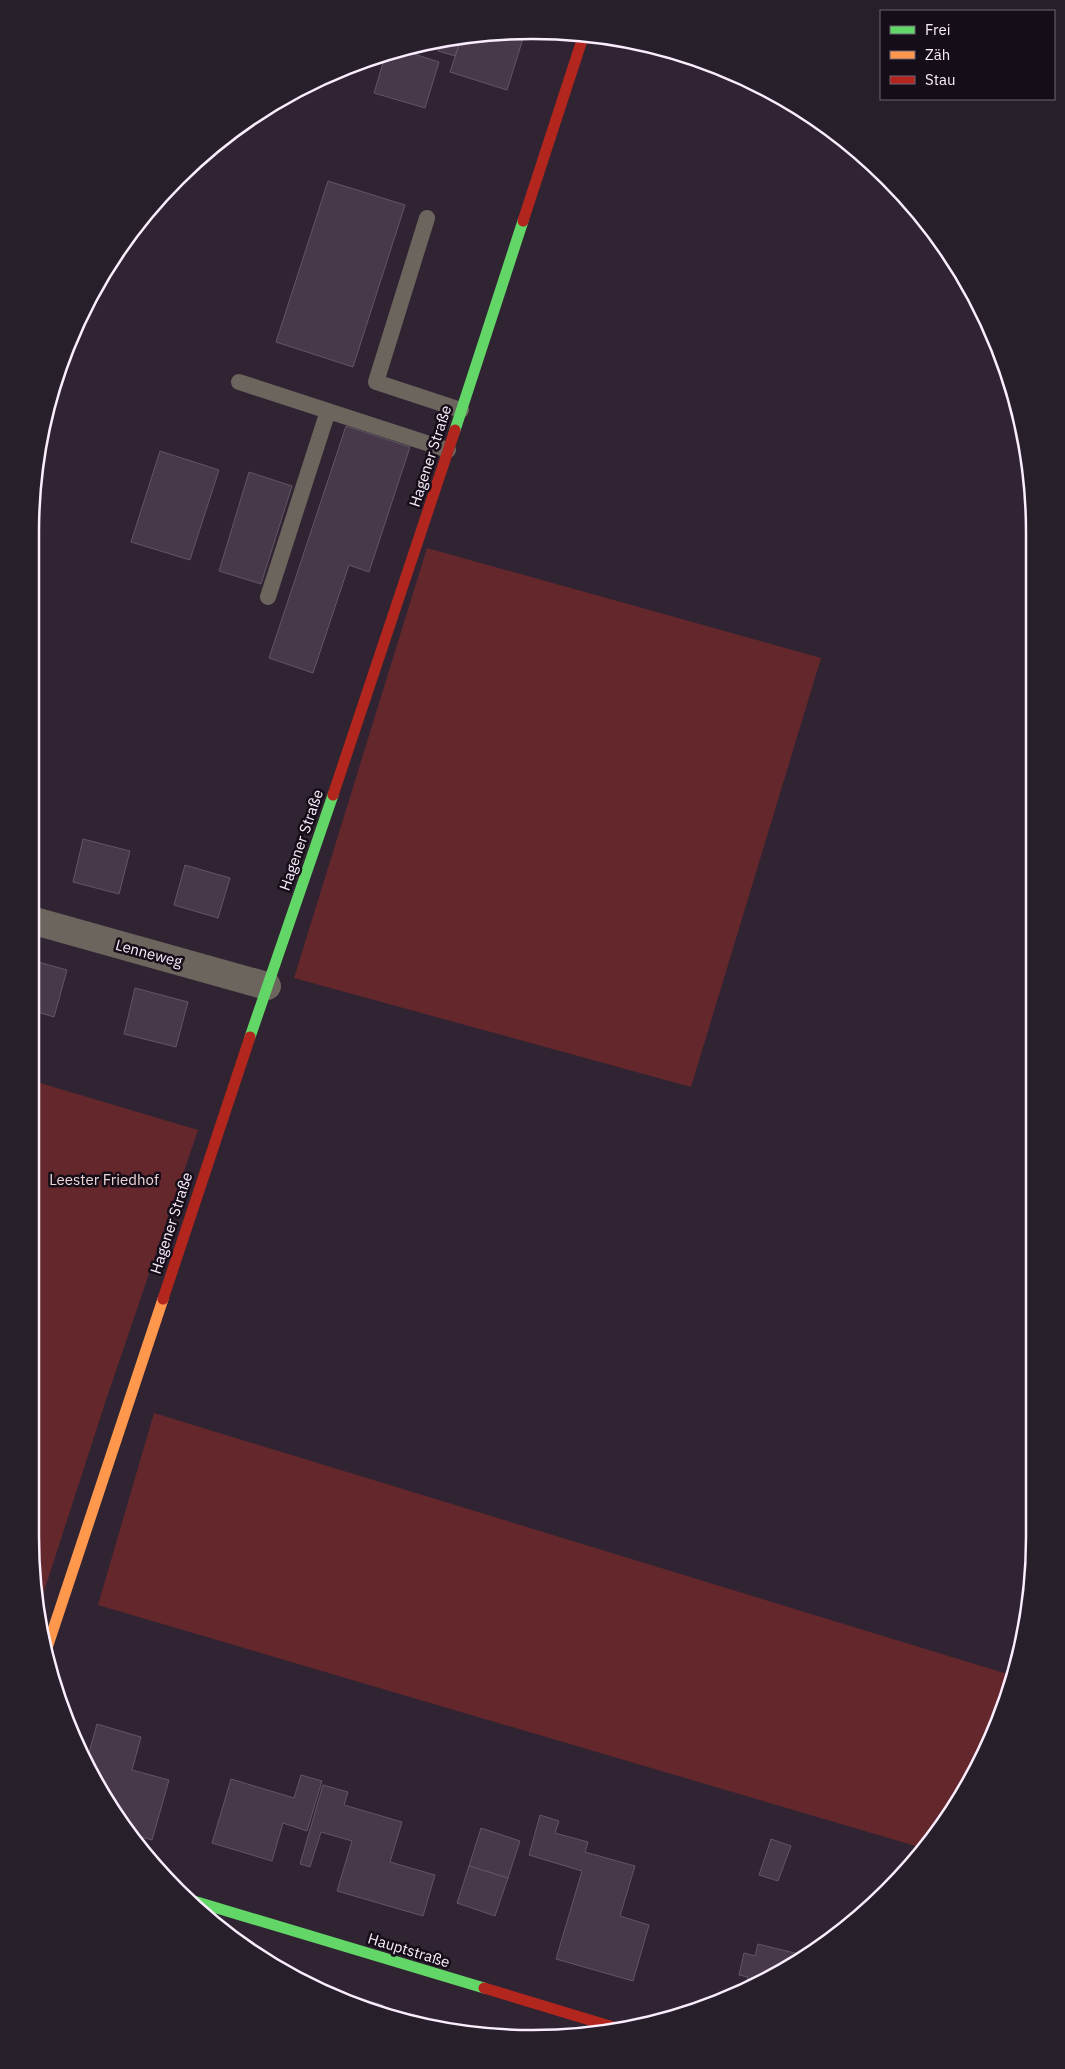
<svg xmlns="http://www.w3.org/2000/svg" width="1065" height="2069" viewBox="0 0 1065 2069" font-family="'IBM Plex Sans',sans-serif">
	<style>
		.green { fill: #63272c }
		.building { fill: #47394a; stroke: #605762 }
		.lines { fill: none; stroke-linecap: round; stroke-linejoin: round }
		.lane { stroke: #6c655e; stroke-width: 16 }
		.street { stroke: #6c655e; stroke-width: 28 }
		.fast { stroke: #63d668; stroke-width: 11 }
		.slow { stroke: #ff974d; stroke-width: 11 }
		.jam { stroke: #b3261e; stroke-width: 11 }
		.labels { text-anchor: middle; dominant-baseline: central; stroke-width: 5; stroke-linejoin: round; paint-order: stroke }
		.street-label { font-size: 15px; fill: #faedfe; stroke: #150d18 }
		.park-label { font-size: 15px; fill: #efd6d6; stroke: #150d18 }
		.rim { fill: none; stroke: #faedfe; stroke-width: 2.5 }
	</style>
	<rect width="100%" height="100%" fill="#302432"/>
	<g class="green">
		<polygon points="427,548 821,658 691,1087 294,978"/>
		<polygon points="30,1080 198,1130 106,1400 37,1613 30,1536"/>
		<polygon points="154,1413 1014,1676 983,1759 926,1849 98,1605"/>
	</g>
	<g class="building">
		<polygon points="525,32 507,90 450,72 462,36"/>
		<polygon points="462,36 455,56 438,51 441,40"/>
		<polygon points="413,47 411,53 439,62 425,108 374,93 386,53"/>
		<polygon points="328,181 405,205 353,367 276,342"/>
		<polygon points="346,426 410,447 369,572 349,565 313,673 269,658"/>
		<polygon points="160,451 219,470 190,560 131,542"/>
		<polygon points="249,472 292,486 261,584 219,571"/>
		<polygon points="83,839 130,851 119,894 73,882"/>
		<polygon points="185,865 230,878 218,918 174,905"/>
		<polygon points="31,950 37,952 35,961 67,970 54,1017 31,1010"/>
		<polygon points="135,988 188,1002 176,1047 124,1034"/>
		<polygon points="97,1724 141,1737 132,1770 169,1780 152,1840 127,1833 97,1787 86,1763"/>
		<polygon points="301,1775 322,1781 307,1831 283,1823 272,1861 212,1843 231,1779 294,1798"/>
		<polygon points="323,1785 348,1792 344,1805 402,1822 390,1862 435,1875 423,1916 337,1891 352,1841 321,1832 310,1867 300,1864"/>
		<polygon points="540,1815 559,1821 555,1833 588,1842 585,1852 635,1866 620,1916 649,1925 633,1981 556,1959 582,1871 529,1855"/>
		<polygon points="481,1828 520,1841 508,1878 469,1866"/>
		<polygon points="771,1839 791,1846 778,1881 759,1875"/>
		<polygon points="469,1866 508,1878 495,1916 457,1903"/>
		<polygon points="758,1944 803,1955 802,1960 744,1991 748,1977 739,1975 744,1953 755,1956"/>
		<polygon points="331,1990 383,2005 380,2014 340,2001 330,1995"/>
	</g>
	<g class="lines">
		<g class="lane">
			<polyline points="427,218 376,382 461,410"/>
			<polyline points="239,382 448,450"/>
			<polyline points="268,597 328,411"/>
		</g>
		<polyline class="street" points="31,920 267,986"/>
		<g class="fast">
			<polyline points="455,430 523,221"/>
			<polyline points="250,1037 333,795"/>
			<polyline points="187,1899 484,1988"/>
		</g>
		<polyline class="slow" points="45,1654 163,1299"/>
		<g class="jam">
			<polyline points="523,221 584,34"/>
			<polyline points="333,795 455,430"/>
			<polyline points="163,1299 250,1037"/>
			<polyline points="484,1988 623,2030"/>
		</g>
	</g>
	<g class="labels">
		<g class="street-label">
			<text transform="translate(430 456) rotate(-72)">Hagener Straße</text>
			<text transform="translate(301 840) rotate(-71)">Hagener Straße</text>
			<text transform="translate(149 953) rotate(15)">Lenneweg</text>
			<text transform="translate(171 1223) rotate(-72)">Hagener Straße</text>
			<text transform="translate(409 1950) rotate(17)">Hauptstraße</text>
		</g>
		<g class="park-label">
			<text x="104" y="1179">Leester Friedhof</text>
		</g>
	</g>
	<path d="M0 0H1065V2069H0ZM532 39H533A493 493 0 0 1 1026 532V1537A493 493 0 0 1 533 2030H532A493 493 0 0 1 39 1537V532A493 493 0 0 1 532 39Z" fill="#271f2a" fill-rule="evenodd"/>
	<path class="rim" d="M532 39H533A493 493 0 0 1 1026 532V1537A493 493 0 0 1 533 2030H532A493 493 0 0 1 39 1537V532A493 493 0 0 1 532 39Z"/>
	<rect x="880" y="10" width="175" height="90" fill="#150d18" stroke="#716774"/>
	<rect x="890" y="26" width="25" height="8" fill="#63d668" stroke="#716774"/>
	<text x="925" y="35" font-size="15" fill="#faedfe">Frei</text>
	<rect x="890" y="51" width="25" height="8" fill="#ff974d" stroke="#716774"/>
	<text x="925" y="60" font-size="15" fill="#faedfe">Zäh</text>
	<rect x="890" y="76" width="25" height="8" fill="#b3261e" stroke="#716774"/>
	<text x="925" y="85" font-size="15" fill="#faedfe">Stau</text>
</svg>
